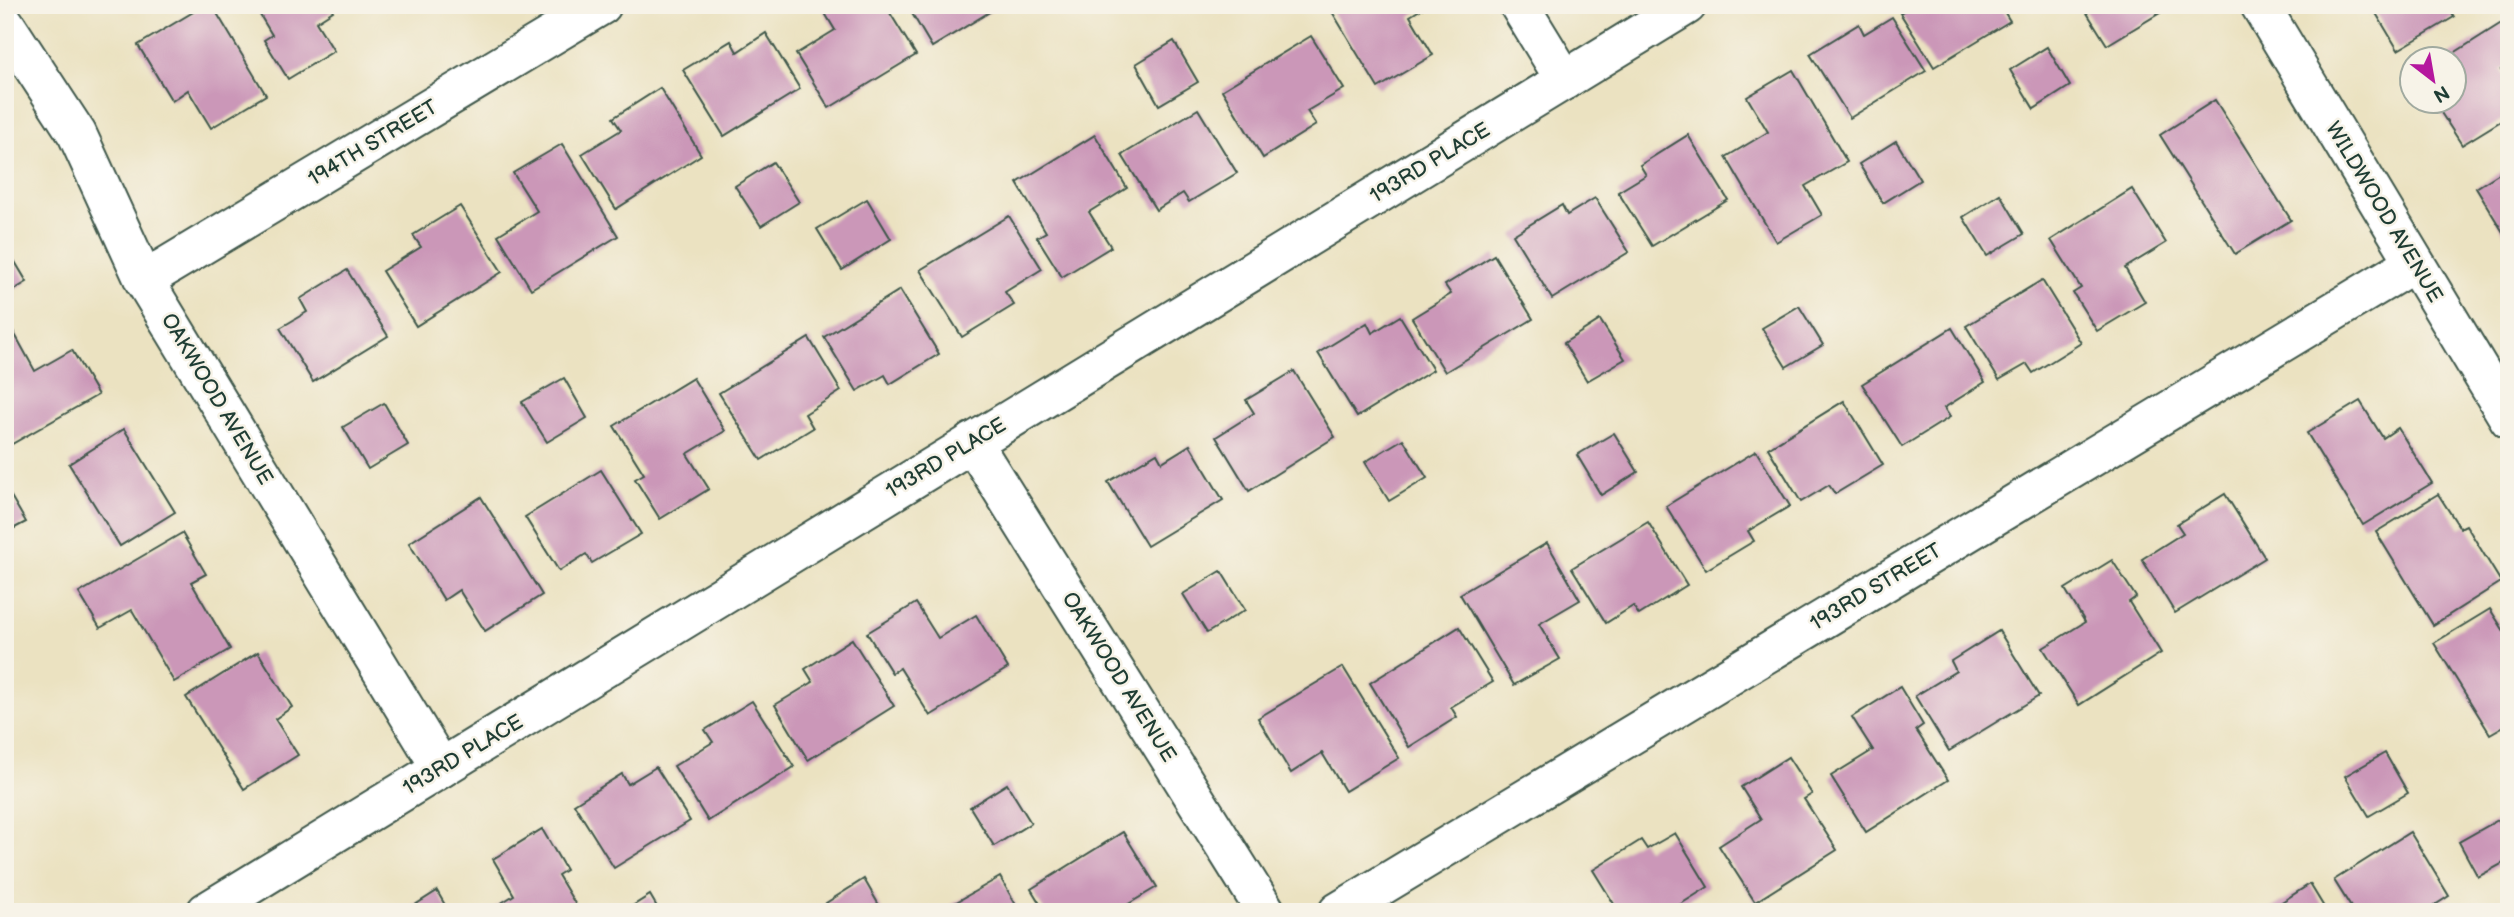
<svg xmlns="http://www.w3.org/2000/svg" width="2514" height="917" viewBox="0 0 2514 917" font-family="'Balsamiq Sans',sans-serif">
	<style>
		.building { fill: #cb97b8 }
		.lines { fill: none; stroke-linecap: round; stroke-linejoin: round }
		.minor-casing { stroke: #3e5649; stroke-width: 42 }
		.minor { stroke: #fff; stroke-width: 38 }
		.labels { text-anchor: middle; dominant-baseline: central; stroke-width: 5; stroke-linejoin: round; paint-order: stroke }
		.street-label { font-size: 21px; fill: #1f3d34; stroke: #f7f3e8 }
	</style>
	<rect width="100%" height="100%" fill="#f7f3e8"/>
	<filter id="ink" filterUnits="userSpaceOnUse"><feTurbulence type="fractalNoise" baseFrequency=".0143" numOctaves="2"/><feDisplacementMap in="SourceGraphic" scale="14" xChannelSelector="R" yChannelSelector="G"/><feConvolveMatrix kernelMatrix="1 2 1 2 8 2 1 2 1" color-interpolation-filters="sRGB"/></filter>
	<filter id="wash" filterUnits="userSpaceOnUse"><feTurbulence type="fractalNoise" baseFrequency=".00686" numOctaves="4" result="noise"/><feDisplacementMap in="SourceGraphic" scale="28" xChannelSelector="R" yChannelSelector="G"/><feGaussianBlur stdDeviation="1.57" result="paint"/><feColorMatrix in="noise" values="0 0 0 0 0 0 0 0 0 0 0 0 0 0 0 0 0 1.4 0 .05"/><feComposite in="paint" operator="in"/></filter>
	<g filter="url(#wash)">
		<rect width="100%" height="100%" fill="#ebe2c1"/>
		<g id="blocks">
			<g class="building">
				<polygon points="205,5 212,5 266,95 211,128 188,90 172,101 138,45"/>
				<polygon points="254,5 329,5 333,11 316,22 334,51 288,79 264,40 272,35"/>
				<polygon points="820,5 885,5 916,55 829,108 796,54 835,30"/>
				<polygon points="907,5 1001,5 932,47"/>
				<polygon points="1328,5 1428,5 1410,16 1433,55 1378,88"/>
				<polygon points="1913,5 2000,5 2010,21 1934,67 1900,13"/>
				<polygon points="2082,5 2160,5 2163,11 2107,45"/>
				<polygon points="2371,5 2447,5 2454,17 2398,50"/>
				<polygon points="1892,17 1926,71 1850,118 1810,54 1859,24 1864,34"/>
				<polygon points="2503,22 2509,31 2509,65 2501,70 2509,82 2509,116 2462,145 2434,102 2454,102 2454,60 2443,60"/>
				<polygon points="766,33 800,89 724,136 683,70 731,41 737,52"/>
				<polygon points="1311,36 1344,89 1307,111 1316,125 1263,158 1222,90"/>
				<polygon points="1174,41 1198,82 1159,105 1136,64"/>
				<polygon points="2047,47 2070,86 2034,109 2010,70"/>
				<polygon points="1793,70 1847,162 1805,186 1822,215 1776,242 1726,157 1768,132 1747,97"/>
				<polygon points="660,88 701,155 616,209 582,154 621,130 613,118"/>
				<polygon points="2215,100 2291,220 2235,254 2160,135"/>
				<polygon points="1198,109 1237,173 1189,202 1183,193 1156,210 1122,155"/>
				<polygon points="1095,135 1127,188 1089,212 1111,247 1062,277 1037,237 1046,232 1017,183"/>
				<polygon points="1688,135 1728,200 1652,246 1618,192 1646,175 1640,165"/>
				<polygon points="1896,141 1920,180 1883,203 1859,164"/>
				<polygon points="562,144 618,236 531,289 498,235 537,211 513,173"/>
				<polygon points="773,162 799,202 761,226 735,186"/>
				<polygon points="2509,167 2509,242 2476,188"/>
				<polygon points="2132,189 2166,243 2125,268 2145,302 2097,331 2073,293 2081,288 2051,240"/>
				<polygon points="2000,194 2024,234 1987,256 1963,217"/>
				<polygon points="1595,198 1629,252 1552,299 1513,235 1562,205 1567,215"/>
				<polygon points="867,199 891,239 842,270 817,229"/>
				<polygon points="460,206 502,272 416,326 382,271 421,247 413,235"/>
				<polygon points="1009,216 1042,269 1005,292 1014,305 962,337 920,270"/>
				<polygon points="5,245 27,282 5,295"/>
				<polygon points="1494,255 1533,319 1445,372 1412,318 1451,294 1445,285"/>
				<polygon points="347,270 388,336 313,382 280,328 307,312 300,299"/>
				<polygon points="2042,280 2081,343 2033,373 2027,364 1999,380 1966,326"/>
				<polygon points="900,290 939,354 890,384 885,375 857,391 824,337"/>
				<polygon points="1799,306 1823,345 1786,367 1762,328"/>
				<polygon points="1400,316 1433,370 1357,417 1318,353 1367,323 1372,333"/>
				<polygon points="1600,320 1625,359 1587,381 1564,343"/>
				<polygon points="1952,328 1985,382 1944,408 1950,417 1902,447 1862,384"/>
				<polygon points="12,329 35,371 72,350 98,395 5,448 5,333"/>
				<polygon points="809,338 841,391 805,414 813,428 761,460 719,393"/>
				<polygon points="1294,371 1335,437 1249,491 1216,437 1254,413 1246,400"/>
				<polygon points="564,378 587,418 547,442 522,402"/>
				<polygon points="693,378 725,431 687,454 709,489 660,519 635,479 644,474 614,426"/>
				<polygon points="1844,401 1883,465 1835,494 1829,485 1801,502 1768,448"/>
				<polygon points="2360,401 2383,438 2398,428 2432,483 2363,525 2307,433"/>
				<polygon points="384,403 408,445 368,469 343,427"/>
				<polygon points="124,429 175,512 120,546 69,464"/>
				<polygon points="1614,433 1638,472 1601,495 1577,455"/>
				<polygon points="1403,439 1427,478 1389,501 1365,462"/>
				<polygon points="1190,445 1223,500 1147,546 1108,482 1157,453 1162,462"/>
				<polygon points="1756,451 1790,506 1748,531 1754,541 1706,570 1666,506"/>
				<polygon points="601,470 641,534 592,563 586,554 559,571 525,517"/>
				<polygon points="5,486 26,522 5,533"/>
				<polygon points="2225,494 2265,558 2175,613 2142,559 2183,533 2177,524"/>
				<polygon points="2438,494 2460,528 2466,525 2501,582 2433,625 2376,532"/>
				<polygon points="481,497 542,595 485,631 459,590 444,600 409,543"/>
				<polygon points="1648,522 1687,585 1639,615 1633,606 1606,623 1572,568"/>
				<polygon points="182,533 206,574 191,582 230,649 174,682 132,610 100,628 79,593"/>
				<polygon points="1547,543 1580,600 1539,624 1560,659 1514,685 1460,594"/>
				<polygon points="2112,560 2136,597 2129,602 2161,653 2079,705 2043,648 2085,622 2065,589"/>
				<polygon points="1221,571 1245,610 1207,633 1183,594"/>
				<polygon points="916,603 938,638 976,615 1008,668 930,716 900,668 892,673 867,633"/>
				<polygon points="2490,609 2509,639 2509,723 2490,734 2434,643"/>
				<polygon points="1459,627 1493,682 1451,707 1457,717 1409,747 1370,683"/>
				<polygon points="1999,631 2039,696 1949,751 1915,696 1956,671 1951,661"/>
				<polygon points="852,639 894,706 808,760 775,705 813,682 805,669"/>
				<polygon points="258,652 292,707 275,719 298,755 244,789 186,697"/>
				<polygon points="1343,667 1399,758 1345,791 1322,753 1291,773 1258,718"/>
				<polygon points="1900,687 1923,725 1916,730 1948,780 1866,832 1831,776 1873,750 1852,717"/>
				<polygon points="752,701 794,767 708,821 674,766 713,742 705,730"/>
				<polygon points="2385,753 2408,793 2369,816 2345,776"/>
				<polygon points="1788,757 1812,794 1804,799 1837,850 1755,902 1719,846 1761,819 1741,787"/>
				<polygon points="656,767 690,821 614,868 574,804 622,774 628,784"/>
				<polygon points="1007,784 1031,823 994,846 970,807"/>
				<polygon points="2498,820 2509,840 2509,860 2478,877 2459,842"/>
				<polygon points="542,829 566,870 558,875 580,912 487,912 514,895 493,859"/>
				<polygon points="1123,832 1157,887 1120,909 1122,912 1045,912 1031,889"/>
				<polygon points="2410,832 2449,896 2424,912 2354,912 2334,880"/>
				<polygon points="1675,833 1708,887 1668,912 1619,912 1593,870 1641,840 1647,849"/>
				<polygon points="1000,877 1020,912 939,912"/>
				<polygon points="864,879 883,912 832,912 826,903"/>
				<polygon points="2310,884 2327,912 2266,912"/>
				<polygon points="437,891 449,912 404,912"/>
				<polygon points="650,895 660,912 623,912"/>
			</g>
		</g>
	</g>
	<g filter="url(#ink)">
		<use href="#blocks" fill-opacity="0" stroke="#3e5649" stroke-width="2"/>
		<g class="lines">
			<g class="minor-casing">
				<g id="minor">
					<polyline points="1519,5 1565,80"/>
					<polyline points="2260,5 2509,419"/>
					<polyline points="5,24 77,134 144,280 441,768"/>
					<polyline points="144,280 602,5"/>
					<polyline points="972,442 1266,912"/>
					<polyline points="206,912 1687,5"/>
					<polyline points="1338,912 2414,263"/>
				</g>
			</g>
			<use href="#minor" class="minor"/>
		</g>
	</g>
	<g class="labels">
		<g class="street-label">
			<text transform="translate(373 143) rotate(-31)">194TH STREET</text>
			<text transform="translate(1430 163) rotate(-31)">193RD PLACE</text>
			<text transform="translate(2384 212) rotate(59)">WILDWOOD AVENUE</text>
			<text transform="translate(217 399) rotate(59)">OAKWOOD AVENUE</text>
			<text transform="translate(946 458) rotate(-31)">193RD PLACE</text>
			<text transform="translate(1876 587) rotate(-31)">193RD STREET</text>
			<text transform="translate(1119 677) rotate(58)">OAKWOOD AVENUE</text>
			<text transform="translate(463 755) rotate(-31)">193RD PLACE</text>
		</g>
	</g>
	<rect width="2514" height="917" fill="none" stroke="#f7f3e8" stroke-width="28"/>
	<g transform="translate(2433 80) rotate(149)"><circle r="33" fill="#f7f3e8" stroke="#a1aaa0" stroke-width="2"/>
	<path d="M0-5L12 26L0 18L-12 26Z" fill="#b5179e"/>
	<text y="-10" font-size="19" font-weight="bold" text-anchor="middle" fill="#1f3d34">N</text>
	</g>
</svg>
